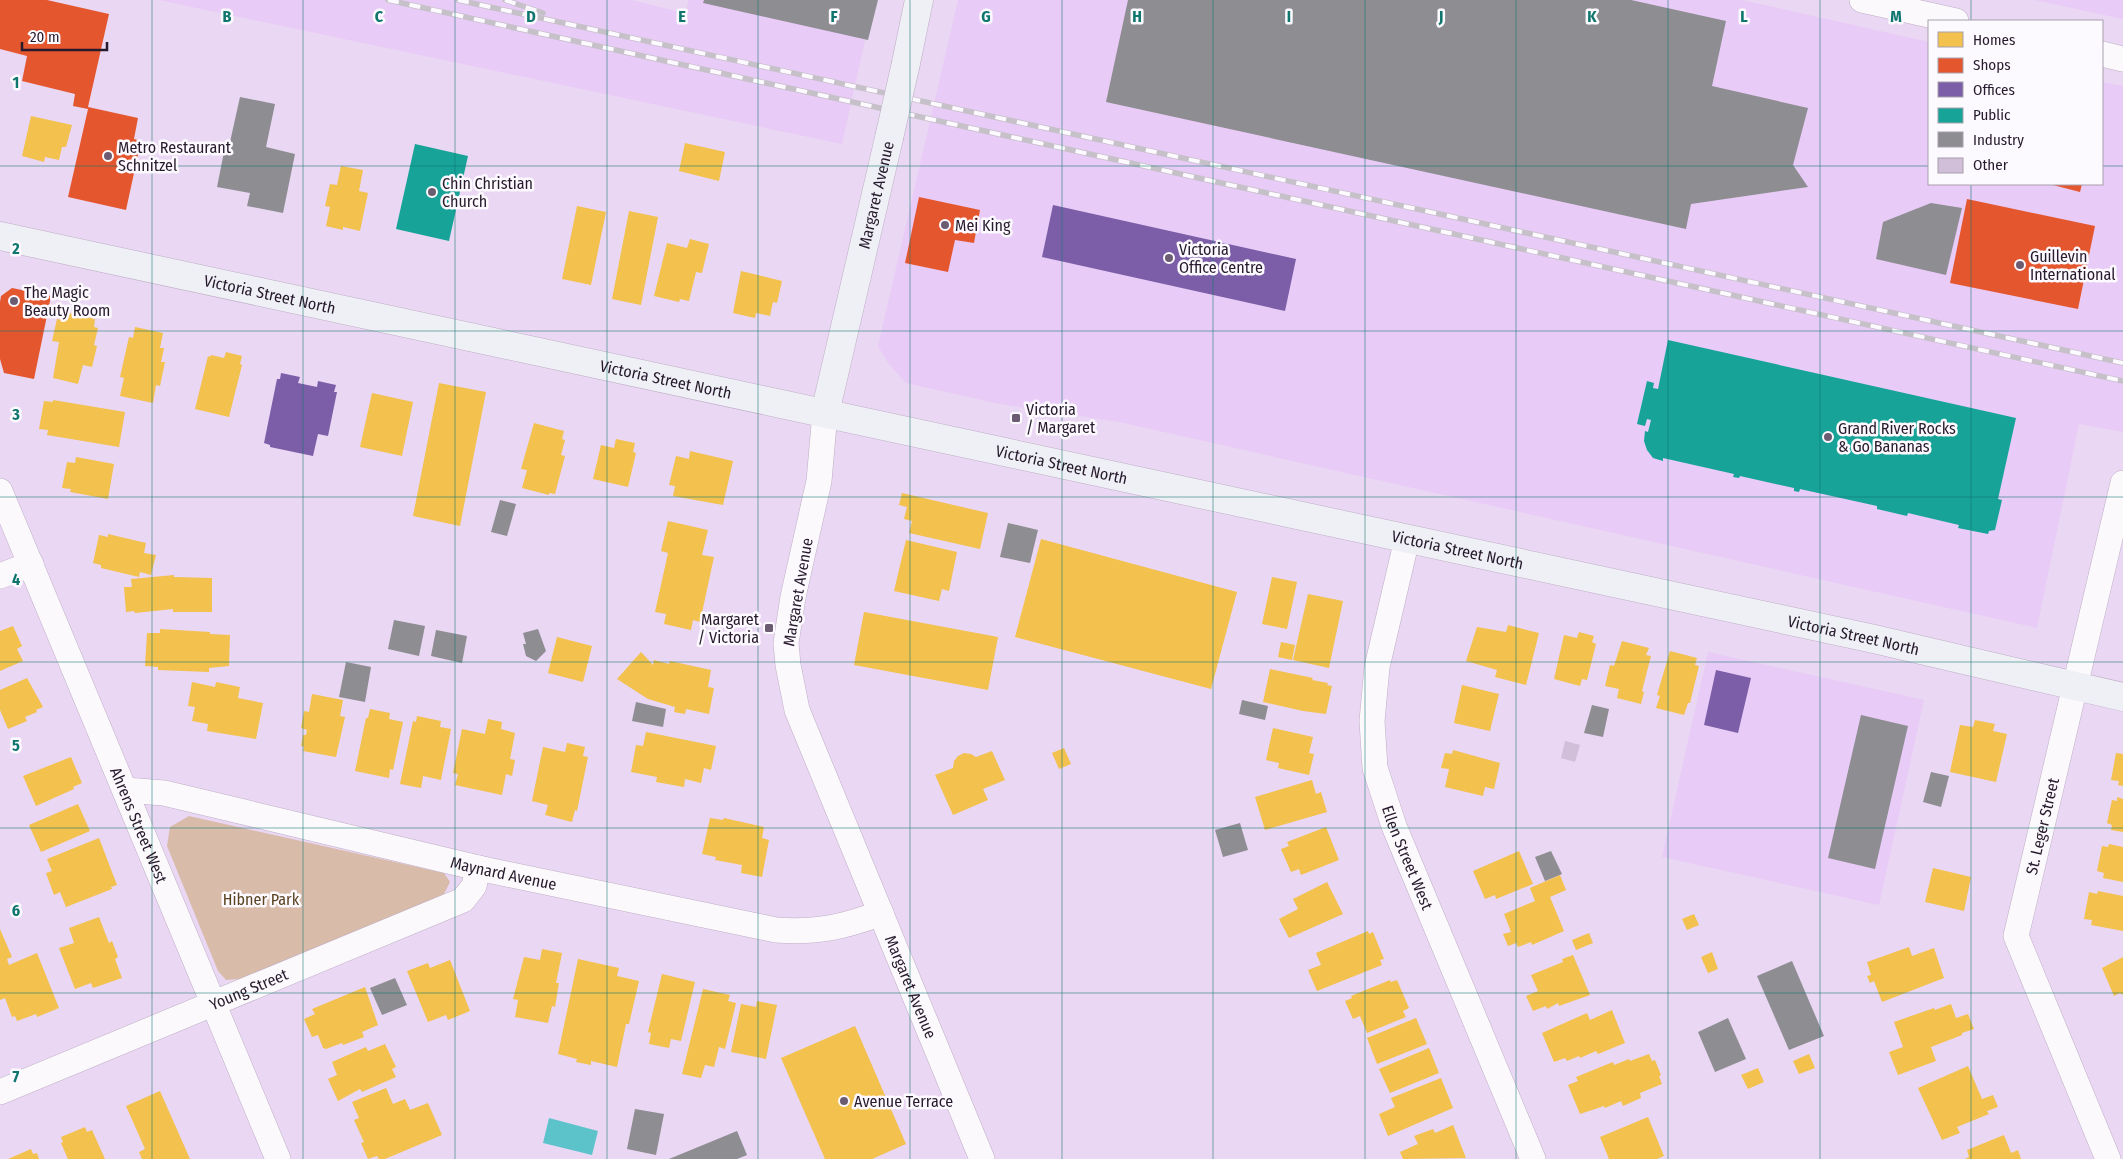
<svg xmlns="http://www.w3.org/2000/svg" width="2123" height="1159" viewBox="0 0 2123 1159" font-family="'Fira Sans Condensed',sans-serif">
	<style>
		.built { fill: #e8cbf6 }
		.green { fill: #d9bbaa }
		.water { fill: #5dc3cb }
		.homes { fill: #f2c14e }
		.shops { fill: #e4572e }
		.offices { fill: #7b5ea7 }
		.public { fill: #17a398 }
		.industry { fill: #8d8d92 }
		.building { fill: #d1bed9 }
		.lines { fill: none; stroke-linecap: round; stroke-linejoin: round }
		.street-casing { stroke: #beafc5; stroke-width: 26 }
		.secondary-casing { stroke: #beafc5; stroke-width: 29 }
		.street { stroke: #fcf9fd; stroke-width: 25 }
		.secondary { stroke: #efeff6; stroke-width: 28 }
		.rail-casing { stroke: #c6c1c8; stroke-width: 5.5 }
		.rail { stroke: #fdfaff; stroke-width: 4; stroke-dasharray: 11; stroke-linecap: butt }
		.secondary-bridge-casing { stroke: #beafc5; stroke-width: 29; stroke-linecap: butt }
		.secondary-bridge { stroke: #efeff6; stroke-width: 28 }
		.grid { fill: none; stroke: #0f766e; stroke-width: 1; stroke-opacity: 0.55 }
		.poi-dot { fill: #6b5c72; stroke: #fdfaff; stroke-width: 2 }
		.labels { text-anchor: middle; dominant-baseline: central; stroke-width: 5; stroke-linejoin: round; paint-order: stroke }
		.poi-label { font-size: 16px; fill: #261a2c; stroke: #fdfaff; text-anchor: start }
		.street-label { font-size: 16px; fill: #261a2c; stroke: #fdfaff }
		.park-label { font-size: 16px; fill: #5a4321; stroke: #fdfaff }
		.grid-label { font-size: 16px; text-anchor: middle; font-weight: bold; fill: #0f766e; stroke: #fdfaff; stroke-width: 5; stroke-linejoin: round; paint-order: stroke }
	</style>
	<rect width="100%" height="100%" fill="#ead7f3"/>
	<g class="built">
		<polygon points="159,0 631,0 685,13 689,0 874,0 842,144"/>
		<polygon points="958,0 1742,0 1929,42 1929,184 2102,184 2102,82 2123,86 2123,432 2079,424 2037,628 1119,422 1000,404 906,383 888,363 878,346"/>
		<polygon points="2034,0 2123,0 2123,19"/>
		<polygon points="1708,652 1924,700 1879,905 1662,857"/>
	</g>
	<polygon class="green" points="189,816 444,873 450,882 443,896 239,979 226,980 218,971 167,846 170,827"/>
	<polygon class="water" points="549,1118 598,1131 592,1155 543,1143"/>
	<g class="homes">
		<polygon points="31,116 72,125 66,147 62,147 59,160 45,157 44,162 22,156"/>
		<polygon points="685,143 725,152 719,181 679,171"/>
		<polygon points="341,166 363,170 359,191 368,193 360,231 343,227 343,230 326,226 330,207 325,206 330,184 337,185"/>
		<polygon points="577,206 606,212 591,285 562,279"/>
		<polygon points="629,211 658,217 641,305 612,299"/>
		<polygon points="690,239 709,244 702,273 696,272 689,301 680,299 679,302 654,296 667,243 687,248"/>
		<polygon points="741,271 782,281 777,303 773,302 770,316 756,313 755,318 733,313"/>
		<polygon points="65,312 95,319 94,327 98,328 94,345 97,346 92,367 83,365 78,384 53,378 59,342 52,341 57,319 63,320"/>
		<polygon points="135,327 163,333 160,348 164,348 161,362 165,362 160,386 156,385 153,403 120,396 124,378 120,377 129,337 133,338"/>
		<polygon points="226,352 242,356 240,364 242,365 229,417 195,409 208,356 210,357 211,355 224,358"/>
		<polygon points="439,383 486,392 460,526 413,516"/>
		<polygon points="372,393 413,402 402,456 360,447"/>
		<polygon points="53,400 125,412 119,447 47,435 48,430 39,429 44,401 53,402"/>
		<polygon points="534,423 564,431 562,439 565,440 561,455 565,456 555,494 549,493 549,495 522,488 527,470 521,469"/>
		<polygon points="616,439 635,443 633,452 636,453 628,487 593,479 601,445 614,448"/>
		<polygon points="690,451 733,461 723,505 673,496 675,486 669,485 676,456 689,459"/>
		<polygon points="76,457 114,464 108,499 70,492 71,489 62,488 67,462 75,463"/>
		<polygon points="902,493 988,513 980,549 909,533 912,521 904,519 907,507 899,505"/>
		<polygon points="668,521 708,530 702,555 714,557 700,622 693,620 691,630 664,624 666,614 655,612 668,553 661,551"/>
		<polygon points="108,534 146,543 144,553 156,555 151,575 140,572 139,577 101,568 101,565 93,563 99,535 108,537"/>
		<polygon points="1041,539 1237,592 1211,689 1015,637"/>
		<polygon points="906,540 957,552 949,591 942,589 939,601 894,591"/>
		<polygon points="174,575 174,577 212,578 212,612 173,612 173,609 135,613 134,611 126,612 124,587 132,587 131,579"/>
		<polygon points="1272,577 1297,582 1287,629 1262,624"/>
		<polygon points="1308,594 1343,601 1329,668 1293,660"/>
		<polygon points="864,612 998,637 988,690 854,665"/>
		<polygon points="1508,625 1539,633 1526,685 1495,677 1497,670 1466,661 1477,627 1506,632"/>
		<polygon points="13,626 22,646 17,649 23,661 0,671 0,631"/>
		<polygon points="160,629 210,632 210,634 230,635 229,666 209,668 209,672 158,670 158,667 145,666 147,633 160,633"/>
		<polygon points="1579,632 1594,636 1592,642 1596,644 1587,680 1582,679 1580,686 1554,679 1564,635 1577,638"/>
		<polygon points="557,637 592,646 583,682 548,673"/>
		<polygon points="1622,641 1649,648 1646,655 1651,656 1642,691 1644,692 1641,704 1617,698 1619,689 1605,686 1610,665 1614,666"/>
		<polygon points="1281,642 1295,645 1292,660 1278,657"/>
		<polygon points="1670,651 1697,658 1695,665 1699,666 1690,703 1688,703 1684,715 1656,708 1660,696 1657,695"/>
		<polygon points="641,652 653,665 654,660 669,664 670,661 711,670 708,687 714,688 709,714 686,709 685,714 674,712 675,707 648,699 617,679"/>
		<polygon points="1270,669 1313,678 1312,680 1328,683 1327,685 1332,686 1326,714 1303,711 1263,702"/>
		<polygon points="27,678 43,707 36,710 37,712 25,717 27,721 8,729 0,710 0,690"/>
		<polygon points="192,682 215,687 216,682 240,687 238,698 263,703 256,739 207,731 208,724 192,721 195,707 188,706"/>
		<polygon points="1462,685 1499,694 1490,731 1454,723"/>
		<polygon points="312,694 343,700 340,716 345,717 336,757 303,751 304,747 301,746 303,735 306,735 307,730 301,728 304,711 309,712"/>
		<polygon points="370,709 390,713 389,719 403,722 393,770 390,769 389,778 355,771 366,718 368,718"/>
		<polygon points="417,716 441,721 440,727 451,729 441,780 423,776 421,788 400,784 413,721 416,722"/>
		<polygon points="488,719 502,722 501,729 515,733 510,759 515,760 512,776 506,774 502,795 455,785 458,774 453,773 462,729 485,734"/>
		<polygon points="1975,720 1995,724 1993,731 2007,734 1996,782 1950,772 1960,725 1973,727"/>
		<polygon points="1273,728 1313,737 1309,753 1314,754 1309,775 1278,768 1279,763 1266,760"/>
		<polygon points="646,732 716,746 711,770 704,768 701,783 685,779 684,787 656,782 657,777 631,772 636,745 643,746"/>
		<polygon points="567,743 585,747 583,756 588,757 577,811 575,810 572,822 545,815 548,805 532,801 543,747 565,752"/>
		<polygon points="1064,748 1071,764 1059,769 1052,753"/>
		<polygon points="1453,750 1500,763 1494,789 1485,787 1483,796 1445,787 1449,769 1441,768 1445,753 1452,754"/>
		<polygon points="992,751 1005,780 983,789 988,800 953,815 935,775 953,768 954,761 958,756 964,753 971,754 976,757"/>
		<polygon points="2116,753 2123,754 2123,786 2118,785 2119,781 2111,780"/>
		<polygon points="71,757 82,783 73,787 74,789 36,806 23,776"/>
		<polygon points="1312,780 1316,794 1321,792 1327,812 1265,830 1255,797"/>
		<polygon points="2117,797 2123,799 2123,832 2111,830 2112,825 2107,823 2112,800 2117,801"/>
		<polygon points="78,804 90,831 41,852 29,825"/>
		<polygon points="710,818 723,820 724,818 764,827 762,838 769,840 762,877 741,873 742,865 715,860 716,857 702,854"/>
		<polygon points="1326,827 1339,860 1301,875 1299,869 1291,872 1281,849 1289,846 1287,842"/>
		<polygon points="99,838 117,885 111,887 112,889 66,907 60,892 54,895 46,873 52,871 47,859"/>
		<polygon points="2109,844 2123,847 2123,882 2103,878 2104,873 2097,871 2102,846 2108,847"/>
		<polygon points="1519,851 1533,884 1496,899 1495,895 1485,899 1473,871"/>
		<polygon points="1933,868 1971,877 1964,911 1925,902"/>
		<polygon points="1560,875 1566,890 1550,897 1564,931 1532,945 1531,942 1518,947 1516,943 1508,946 1503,934 1511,932 1504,914 1535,901 1530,888"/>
		<polygon points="1327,882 1343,914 1289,938 1279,919 1298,909 1293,899"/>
		<polygon points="2098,891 2123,896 2123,931 2091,925 2092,920 2084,919 2089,892 2097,894"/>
		<polygon points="1694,914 1699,925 1687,930 1682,919"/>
		<polygon points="99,917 109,943 112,941 118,957 115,959 122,978 93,988 91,983 75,989 59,948 74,943 69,928"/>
		<polygon points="0,929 12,957 7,959 9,965 37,953 59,1008 37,1017 36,1014 17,1021 15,1016 12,1017 5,998 0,1000"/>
		<polygon points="1368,931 1369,934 1373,932 1384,959 1380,960 1382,965 1317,991 1308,970 1321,965 1316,953"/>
		<polygon points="1589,933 1593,943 1576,950 1572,940"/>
		<polygon points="1909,947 1912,956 1934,948 1944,978 1882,1002 1874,981 1870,983 1867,976 1871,975 1867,962"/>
		<polygon points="542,949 562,953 556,983 559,983 555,1007 552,1006 548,1023 515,1017 518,1000 513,999 524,957 540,960"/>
		<polygon points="1712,952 1718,969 1708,973 1701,957"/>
		<polygon points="1573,955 1590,995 1559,1006 1558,1003 1547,1009 1546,1006 1533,1011 1526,996 1538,991 1531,975 1563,962 1562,959"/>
		<polygon points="2123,957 2123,995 2120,993 2114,996 2102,968"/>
		<polygon points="578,959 619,968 617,976 639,981 629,1024 626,1024 617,1067 591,1061 591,1065 576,1062 577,1059 558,1054"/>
		<polygon points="450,960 470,1011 448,1020 446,1015 428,1022 407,971 428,963 430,968"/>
		<polygon points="662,974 695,982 681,1041 671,1039 669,1048 649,1044 651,1033 648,1032"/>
		<polygon points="1390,980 1391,982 1397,980 1409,1008 1403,1011 1406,1017 1367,1033 1360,1016 1353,1019 1345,1001 1352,998 1351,996"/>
		<polygon points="365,987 378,1025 362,1032 364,1037 343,1045 342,1043 326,1049 323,1048 318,1035 312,1037 304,1019 315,1014 312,1009"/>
		<polygon points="703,989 730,995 728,1001 736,1003 725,1049 719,1047 714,1067 705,1065 701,1078 682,1074"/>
		<polygon points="757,1001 777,1005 766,1059 731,1052 741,1004 756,1007"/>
		<polygon points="1951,1004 1956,1018 1968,1014 1974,1029 1962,1033 1962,1035 1931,1047 1936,1061 1898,1075 1889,1052 1903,1047 1894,1022 1934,1008 1935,1010"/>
		<polygon points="1612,1010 1625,1043 1598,1054 1596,1051 1580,1058 1579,1056 1567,1061 1565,1058 1554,1062 1542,1033 1587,1013 1590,1020"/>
		<polygon points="1416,1018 1427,1044 1377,1064 1367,1038"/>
		<polygon points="855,1026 906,1144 872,1159 825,1159 781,1058"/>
		<polygon points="385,1044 396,1067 392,1069 396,1077 362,1092 360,1089 338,1101 328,1079 337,1075 332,1062 366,1047 368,1051"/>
		<polygon points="1429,1048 1439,1073 1390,1093 1379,1069"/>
		<polygon points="1649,1054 1652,1061 1655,1060 1661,1075 1659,1076 1662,1084 1640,1093 1641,1098 1623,1106 1621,1101 1605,1108 1604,1106 1580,1114 1568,1085 1578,1081 1576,1077 1613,1062 1614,1065 1629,1059 1630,1061"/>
		<polygon points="1809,1054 1815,1068 1799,1074 1793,1061"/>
		<polygon points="1968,1066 1982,1099 1993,1095 1998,1107 1987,1111 1989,1114 1957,1127 1960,1133 1942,1140 1918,1088"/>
		<polygon points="1758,1068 1764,1082 1748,1089 1741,1075"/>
		<polygon points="1441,1078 1453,1108 1388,1136 1379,1114 1395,1107 1391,1098"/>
		<polygon points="386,1088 393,1104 405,1099 410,1110 428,1103 442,1135 385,1159 379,1159 377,1156 368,1159 361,1143 364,1142 354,1120 359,1118 352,1102"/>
		<polygon points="160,1091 190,1159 142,1159 139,1152 145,1149 126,1106"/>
		<polygon points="1648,1117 1664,1156 1657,1159 1609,1159 1600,1137"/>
		<polygon points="1453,1125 1466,1158 1403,1159 1400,1152 1418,1144 1414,1136 1433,1129 1435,1133"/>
		<polygon points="85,1127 87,1132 92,1130 105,1159 68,1159 61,1143 63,1142 61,1137"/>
		<polygon points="2004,1135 2011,1153 2018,1150 2021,1159 1965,1159 1969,1157 1967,1150"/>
		<polygon points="31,1149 33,1154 37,1153 39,1159 8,1159"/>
	</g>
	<g class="shops">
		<polygon points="0,0 47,0 109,14 88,107 138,118 134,139 141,141 126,210 68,197 88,109 73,106 75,94 22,81 27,56 0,49"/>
		<polygon points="2049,184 2082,184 2080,192"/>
		<polygon points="919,197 980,210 974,243 955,240 948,272 905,263"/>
		<polygon points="1967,199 2095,226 2078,309 1950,283"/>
		<polygon points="12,288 51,296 34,379 4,373 0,359 0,302 1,296"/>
	</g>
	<g class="offices">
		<polygon points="1053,205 1296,259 1285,311 1042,257"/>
		<polygon points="281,373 300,377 298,383 317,387 318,381 336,385 334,392 337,392 328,436 318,434 313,456 270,447 270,445 264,443 277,379 280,379"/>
		<polygon points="1716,670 1751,678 1738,733 1704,725"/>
	</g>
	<g class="public">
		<polygon points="415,144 468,156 449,241 396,229"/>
		<polygon points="1668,340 2016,418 1998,499 2002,500 1995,530 1989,531 1988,534 1958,528 1959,525 1908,513 1907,516 1877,509 1877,506 1800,489 1799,492 1794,491 1794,488 1740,476 1739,478 1733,477 1734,474 1663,458 1663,461 1653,458 1647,450 1644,441 1645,431 1648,432 1651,420 1647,419 1645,426 1637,424 1647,381 1654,383 1653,388 1658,389"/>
	</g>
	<g class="industry">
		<polygon points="704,0 878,0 868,40 703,3"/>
		<polygon points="1128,0 1631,0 1726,21 1712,86 1808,108 1793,165 1808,187 1691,204 1686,229 1106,102"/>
		<polygon points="240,97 275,104 266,147 295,154 283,213 247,206 250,193 217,187 226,142 230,142"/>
		<polygon points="1931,203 1962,208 1946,275 1876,259 1883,222"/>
		<polygon points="500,500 516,504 507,536 491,532"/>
		<polygon points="1008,523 1038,530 1030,563 1000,557"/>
		<polygon points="394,620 425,626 419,656 388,649"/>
		<polygon points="538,629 546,651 536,661 526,656 523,644 526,644 523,633"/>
		<polygon points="436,630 467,636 462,663 431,656"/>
		<polygon points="346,662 371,667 365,702 339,697"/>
		<polygon points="1242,700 1268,706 1265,720 1239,714"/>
		<polygon points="636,702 666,709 663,727 632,721"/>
		<polygon points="1592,705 1609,709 1603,737 1584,733"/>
		<polygon points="1861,715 1908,726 1875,869 1828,858"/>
		<polygon points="1931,772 1949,776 1941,807 1923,802"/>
		<polygon points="1240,823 1248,850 1223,857 1215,830"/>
		<polygon points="1551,851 1562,874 1545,881 1535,857"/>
		<polygon points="1792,961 1824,1036 1789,1050 1757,976"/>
		<polygon points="395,978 407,1005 382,1015 370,988"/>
		<polygon points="1728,1018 1746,1059 1715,1072 1698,1032"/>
		<polygon points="635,1109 664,1114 656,1155 627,1149"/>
		<polygon points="737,1131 747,1155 737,1159 669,1159"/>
	</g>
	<polygon class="building" points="1565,741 1580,745 1575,762 1561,758"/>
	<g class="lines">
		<g class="street-casing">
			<g id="street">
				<polyline points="1862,0 1956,21"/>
				<polyline points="2102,54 2123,59"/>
				<path id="s1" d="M825,413L819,481L793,597L786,643L788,665L797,710L982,1159"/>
				<path id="s2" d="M0,491L278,1159"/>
				<path id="s3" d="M1407,539L1377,667L1372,721L1375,768L1394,826L1533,1159"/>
				<polyline points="0,576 31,564"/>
				<path id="s4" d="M125,790L164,793L478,868L776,930C817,933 844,927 881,913"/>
				<path id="s5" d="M0,1092L463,900L474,886L478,868"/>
				<path id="s6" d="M2108,1159L2016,936L2123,483"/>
			</g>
		</g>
		<g class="secondary-casing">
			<g id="secondary">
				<polyline points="906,63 919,0"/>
				<path id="s7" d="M0,236L1874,639L2123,697"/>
				<path id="s8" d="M825,413L889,138"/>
			</g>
		</g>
		<use href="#street" class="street"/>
		<use href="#secondary" class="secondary"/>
		<g class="rail-casing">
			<g id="rail">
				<polyline points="388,0 2123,381"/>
				<polyline points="458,0 2123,363"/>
				<polyline points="505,0 543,13"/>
			</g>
		</g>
		<use href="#rail" class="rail"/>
		<g class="secondary-bridge-casing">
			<polyline id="secondary-bridge" points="889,138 906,63"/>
		</g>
		<use href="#secondary-bridge" class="secondary-bridge"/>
	</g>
	<path class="grid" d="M152,0V1159M303,0V1159M455,0V1159M607,0V1159M758,0V1159M910,0V1159M1062,0V1159M1213,0V1159M1365,0V1159M1516,0V1159M1668,0V1159M1820,0V1159M1971,0V21M0,166H1929M2102,166H2123M1971,184V1159M0,331H2123M0,497H2123M0,662H2123M0,828H2123M0,993H2123"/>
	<g class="poi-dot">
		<circle cx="108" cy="156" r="5"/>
		<circle cx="432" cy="192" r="5"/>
		<circle cx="945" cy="225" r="5"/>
		<circle cx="1169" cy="258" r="5"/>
		<circle cx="2020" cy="265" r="5"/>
		<circle cx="14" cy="301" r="5"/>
		<rect x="1011" y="413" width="10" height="10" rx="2.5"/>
		<circle cx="1828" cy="437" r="5"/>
		<rect x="764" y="623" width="10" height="10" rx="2.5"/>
		<circle cx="844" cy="1101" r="5"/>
	</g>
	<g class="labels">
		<g class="poi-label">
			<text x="118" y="147">Metro Restaurant<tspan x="118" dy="18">Schnitzel</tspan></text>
			<text x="442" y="183">Chin Christian<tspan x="442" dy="18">Church</tspan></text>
			<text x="955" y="225">Mei King</text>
			<text x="1179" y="249">Victoria<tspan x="1179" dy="18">Office Centre</tspan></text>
			<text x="2030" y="256">Guillevin<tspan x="2030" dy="18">International</tspan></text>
			<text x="24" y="292">The Magic<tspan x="24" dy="18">Beauty Room</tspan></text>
			<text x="1026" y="409">Victoria<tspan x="1026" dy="18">/ Margaret</tspan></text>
			<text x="1838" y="428">Grand River Rocks<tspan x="1838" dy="18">&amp; Go Bananas</tspan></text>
			<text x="759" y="619" text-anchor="end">Margaret<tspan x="759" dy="18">/ Victoria</tspan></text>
			<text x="854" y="1101">Avenue Terrace</text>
		</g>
		<g class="street-label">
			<text stroke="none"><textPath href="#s8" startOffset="224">Margaret Avenue</textPath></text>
			<text stroke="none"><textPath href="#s7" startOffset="276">Victoria Street North</textPath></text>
			<text stroke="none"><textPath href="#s7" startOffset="681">Victoria Street North</textPath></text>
			<text stroke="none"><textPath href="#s7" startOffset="1086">Victoria Street North</textPath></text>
			<text stroke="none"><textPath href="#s7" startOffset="1491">Victoria Street North</textPath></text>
			<text transform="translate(798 592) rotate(-80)">Margaret Avenue</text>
			<text stroke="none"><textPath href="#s7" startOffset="1896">Victoria Street North</textPath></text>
			<text stroke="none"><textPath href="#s2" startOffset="362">Ahrens Street West</textPath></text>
			<text stroke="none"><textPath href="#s6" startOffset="354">St. Leger Street</textPath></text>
			<text stroke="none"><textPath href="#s3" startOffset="328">Ellen Street West</textPath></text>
			<text stroke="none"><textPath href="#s4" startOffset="388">Maynard Avenue</textPath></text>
			<text stroke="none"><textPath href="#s1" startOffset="601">Margaret Avenue</textPath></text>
			<text stroke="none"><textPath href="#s5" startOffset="269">Young Street</textPath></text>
		</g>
		<g class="park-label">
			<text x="261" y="899">Hibner Park</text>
		</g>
	</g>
	<g class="grid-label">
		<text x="227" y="22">B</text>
		<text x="379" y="22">C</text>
		<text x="531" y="22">D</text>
		<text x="682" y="22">E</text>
		<text x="834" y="22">F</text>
		<text x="986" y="22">G</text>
		<text x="1137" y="22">H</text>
		<text x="1289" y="22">I</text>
		<text x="1441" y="22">J</text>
		<text x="1592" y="22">K</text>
		<text x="1744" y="22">L</text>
		<text x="1896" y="22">M</text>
		<text x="16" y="88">1</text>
		<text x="16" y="254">2</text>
		<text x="16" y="420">3</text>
		<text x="16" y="585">4</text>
		<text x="16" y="751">5</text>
		<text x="16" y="916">6</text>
		<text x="16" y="1082">7</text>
	</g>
	<rect x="1928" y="20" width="175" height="165" fill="#fdfaff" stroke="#a7a0ab"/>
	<rect x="1938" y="32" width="25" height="15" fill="#f2c14e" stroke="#a7a0ab"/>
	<text x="1973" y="45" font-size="15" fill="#261a2c">Homes</text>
	<rect x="1938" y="58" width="25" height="15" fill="#e4572e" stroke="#a7a0ab"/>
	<text x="1973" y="70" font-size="15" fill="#261a2c">Shops</text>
	<rect x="1938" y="82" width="25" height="15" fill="#7b5ea7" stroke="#a7a0ab"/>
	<text x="1973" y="95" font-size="15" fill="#261a2c">Offices</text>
	<rect x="1938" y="108" width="25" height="15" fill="#17a398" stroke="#a7a0ab"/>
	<text x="1973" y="120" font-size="15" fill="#261a2c">Public</text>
	<rect x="1938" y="132" width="25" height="15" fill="#8d8d92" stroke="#a7a0ab"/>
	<text x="1973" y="145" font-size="15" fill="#261a2c">Industry</text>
	<rect x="1938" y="158" width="25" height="15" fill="#d1bed9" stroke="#a7a0ab"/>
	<text x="1973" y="170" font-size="15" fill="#261a2c">Other</text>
	<path d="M22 42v8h85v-8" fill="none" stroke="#261a2c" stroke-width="2.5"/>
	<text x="30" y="42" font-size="15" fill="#261a2c" stroke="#fdfaff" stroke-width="4" paint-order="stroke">20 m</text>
</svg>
